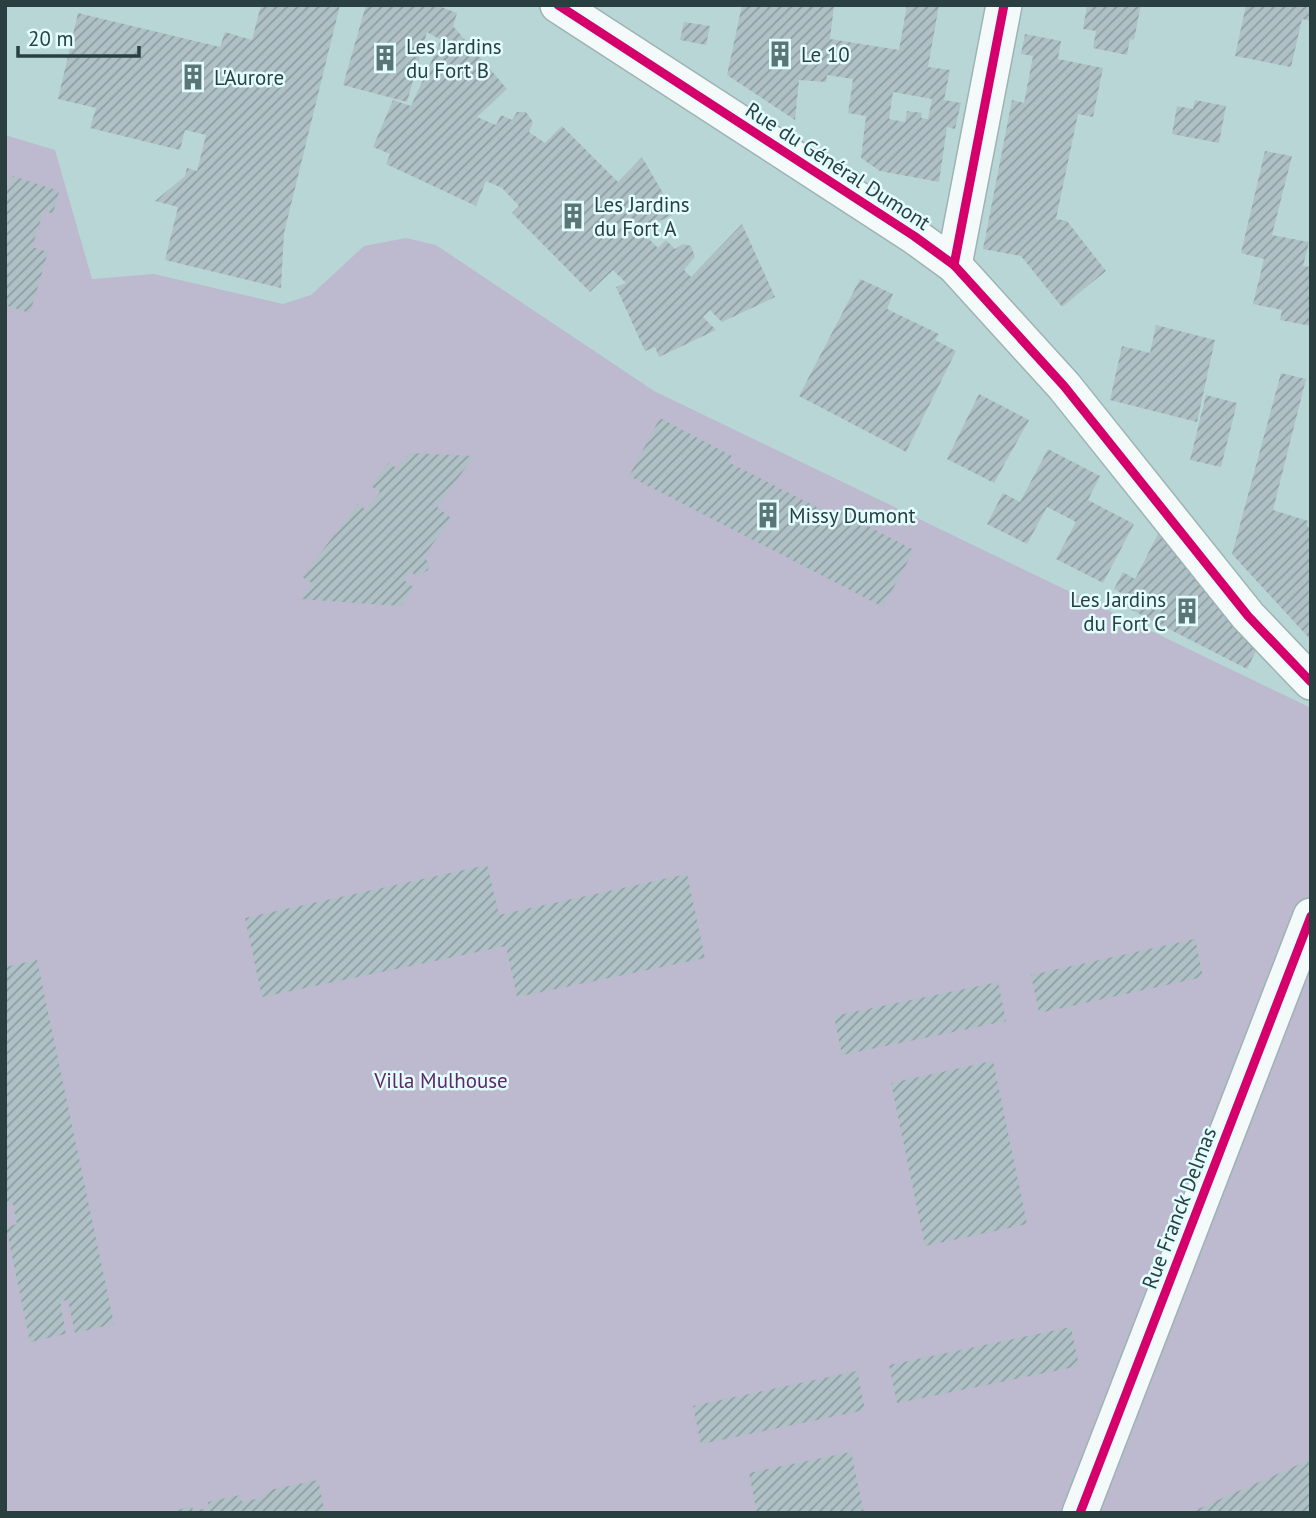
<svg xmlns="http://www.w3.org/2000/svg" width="1316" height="1518" viewBox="0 0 1316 1518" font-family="'PT Sans',sans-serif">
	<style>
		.green { fill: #bdb9ce }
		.building { fill: url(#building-hatch); fill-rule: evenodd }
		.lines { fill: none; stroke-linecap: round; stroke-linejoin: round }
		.street-casing { stroke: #9db3b4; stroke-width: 38 }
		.street { stroke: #f4f9f9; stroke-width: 35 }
		.cycleway-casing { stroke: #e3fcfe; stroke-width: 13 }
		.cycleway { stroke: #d6006c; stroke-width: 9 }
		.labels { text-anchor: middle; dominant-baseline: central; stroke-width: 5; stroke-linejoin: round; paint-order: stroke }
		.poi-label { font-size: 21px; fill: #293f40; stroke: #e3fcfe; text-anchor: start }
		.street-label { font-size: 21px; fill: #293f40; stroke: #e3fcfe }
		.park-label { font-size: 21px; fill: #5e276a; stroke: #e3fcfe }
	</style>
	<defs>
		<pattern id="building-hatch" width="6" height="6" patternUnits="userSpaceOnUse" patternTransform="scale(1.75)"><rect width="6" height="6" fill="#afc1c6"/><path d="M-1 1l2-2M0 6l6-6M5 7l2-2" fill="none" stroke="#8e9ea2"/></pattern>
	</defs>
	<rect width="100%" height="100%" fill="#b9d6d7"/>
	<polygon class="green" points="5,135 55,150 92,279 154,274 283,304 311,295 364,246 406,238 436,245 654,391 1311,708 1311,1513 5,1513"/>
	<g class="building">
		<polygon points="261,5 340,5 284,233 281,288 165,260 178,207 155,201 185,176 187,168 197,171 206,135 185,130 180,150 90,128 96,108 58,99 78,13 220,47 225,32 252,40"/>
		<polygon points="366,5 436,5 457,13 453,26 507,89 477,117 496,125 501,115 512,120 517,112 526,112 533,122 529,132 545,143 562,126 618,182 642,157 675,214 651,225 645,231 650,236 648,238 658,248 666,240 675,249 683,244 691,246 695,257 684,270 691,277 742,224 775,297 722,322 710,310 703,317 716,330 659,357 655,347 645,351 616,287 626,283 613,270 590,292 512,213 519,206 502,188 486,181 476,206 386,164 390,154 373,147 393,100 411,106 441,40 427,32 407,102 343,85"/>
		<path d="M742,5L834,6L830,39L899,50L907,5H939L928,67L950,70L944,100L961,103L955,129L947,127L939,182L880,171L861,158L866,116L848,113L853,79L827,75L826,82L799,80L795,120L727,75ZM893,92L932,99L928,119L921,118L922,113L907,111L905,122L889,119Z"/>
		<polygon points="1087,5 1141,5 1134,40 1130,39 1127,55 1093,48 1096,31 1083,29"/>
		<polygon points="1246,5 1311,5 1311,21 1302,19 1291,67 1235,56"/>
		<polygon points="684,22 710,26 706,45 680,40"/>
		<polygon points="1025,34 1061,41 1058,59 1103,68 1093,117 1078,114 1056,219 1067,221 1106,271 1062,307 1021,256 983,249 1012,100 1024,103 1033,56 1021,54"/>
		<polygon points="1195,100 1226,106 1219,143 1172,134 1177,106 1193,109"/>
		<polygon points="1265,151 1292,156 1272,235 1309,242 1303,266 1311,267 1311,326 1280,320 1282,310 1253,304 1264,259 1241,253"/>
		<polygon points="13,176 59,191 53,214 44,210 32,247 48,252 30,313 5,305 5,186 9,187"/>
		<polygon points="860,279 893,294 887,309 939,334 935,340 956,351 906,452 799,396"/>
		<polygon points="1156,325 1215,340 1197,422 1110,400 1122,346 1150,353"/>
		<polygon points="1281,373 1306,379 1273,510 1308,521 1307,526 1311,527 1309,638 1232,554"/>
		<polygon points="979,394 1029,420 994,483 947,459"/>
		<polygon points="1206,395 1237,403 1221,467 1190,460"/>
		<polygon points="660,418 732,456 728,462 838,518 841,512 914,550 883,607 629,476"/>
		<polygon points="1048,449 1100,476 1088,500 1134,524 1103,583 1056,559 1076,522 1047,507 1027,544 987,524 1003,493 1020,502"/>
		<polygon points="410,453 474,456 437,507 451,518 424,556 429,564 428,570 417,576 411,572 404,580 414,588 401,606 300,599 312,583 302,577 358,504 366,510 380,492 371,486 389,462 397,469"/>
		<polygon points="1159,532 1257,649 1247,669 1122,605 1127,596 1114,589 1123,572 1135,579"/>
		<polygon points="487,865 499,915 687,874 705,958 517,997 506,946 262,997 245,918"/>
		<polygon points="1195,939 1203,977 1039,1013 1031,975"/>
		<polygon points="37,960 114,1324 75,1333 68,1300 60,1301 66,1334 30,1342 6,1227 17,1224 13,1204 5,1206 5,967"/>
		<polygon points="998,982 1006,1021 842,1055 834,1016"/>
		<polygon points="993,1061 1027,1224 925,1246 891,1083"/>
		<polygon points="1071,1327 1079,1366 897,1403 889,1365"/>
		<polygon points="857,1371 865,1410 701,1444 693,1406"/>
		<polygon points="851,1452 864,1513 757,1513 749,1473"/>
		<polygon points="1311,1459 1311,1513 1189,1513"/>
		<polygon points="318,1480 325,1513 167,1513 192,1506 193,1511 209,1508 208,1502 240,1495 242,1502 266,1497 265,1491"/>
	</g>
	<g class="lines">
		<g class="street-casing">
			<g id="street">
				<polyline points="558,5 914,236 954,265 1064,386 1248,616 1311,682"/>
				<polyline points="954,265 1004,5"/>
				<polyline points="1080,1513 1311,916"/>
			</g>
		</g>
		<use href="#street" class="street"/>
		<g class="cycleway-casing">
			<g id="cycleway">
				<polyline points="558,5 914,236 954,265 1064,386 1248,616 1311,682"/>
				<polyline points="954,265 1004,5"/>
				<polyline points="1080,1513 1311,916"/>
			</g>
		</g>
		<use href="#cycleway" class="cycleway"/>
	</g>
	<defs>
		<g id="building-bare" transform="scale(2.1)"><path d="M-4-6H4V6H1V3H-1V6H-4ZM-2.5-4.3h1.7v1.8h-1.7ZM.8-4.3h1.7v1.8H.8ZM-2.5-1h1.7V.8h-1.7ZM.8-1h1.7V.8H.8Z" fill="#5b7475" stroke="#e3fcfe" stroke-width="2.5" paint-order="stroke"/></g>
	</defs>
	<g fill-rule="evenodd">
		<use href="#building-bare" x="780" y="54"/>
		<use href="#building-bare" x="385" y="58"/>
		<use href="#building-bare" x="193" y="77"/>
		<use href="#building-bare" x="573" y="216"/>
		<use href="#building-bare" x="768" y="515"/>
		<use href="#building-bare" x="1187" y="611"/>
	</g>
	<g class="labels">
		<g class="poi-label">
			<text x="406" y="46">Les Jardins<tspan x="406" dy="24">du Fort B</tspan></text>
			<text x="801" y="54">Le 10</text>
			<text x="214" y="77">L'Aurore</text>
			<text x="594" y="204">Les Jardins<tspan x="594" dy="24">du Fort A</tspan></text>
			<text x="789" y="515">Missy Dumont</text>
			<text x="1166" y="599" text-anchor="end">Les Jardins<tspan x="1166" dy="24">du Fort C</tspan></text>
		</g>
		<g class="street-label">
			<text transform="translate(838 166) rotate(33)">Rue du Général Dumont</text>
			<text transform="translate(1179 1208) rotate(-69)">Rue Franck Delmas</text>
		</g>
		<g class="park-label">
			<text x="441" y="1080">Villa Mulhouse</text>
		</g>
	</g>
	<rect width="1316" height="1518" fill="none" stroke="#293f40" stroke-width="14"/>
	<path d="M18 46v10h121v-10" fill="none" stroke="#293f40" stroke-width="3.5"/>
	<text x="28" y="46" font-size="21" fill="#293f40" stroke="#e3fcfe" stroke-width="5" paint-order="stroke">20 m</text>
</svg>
